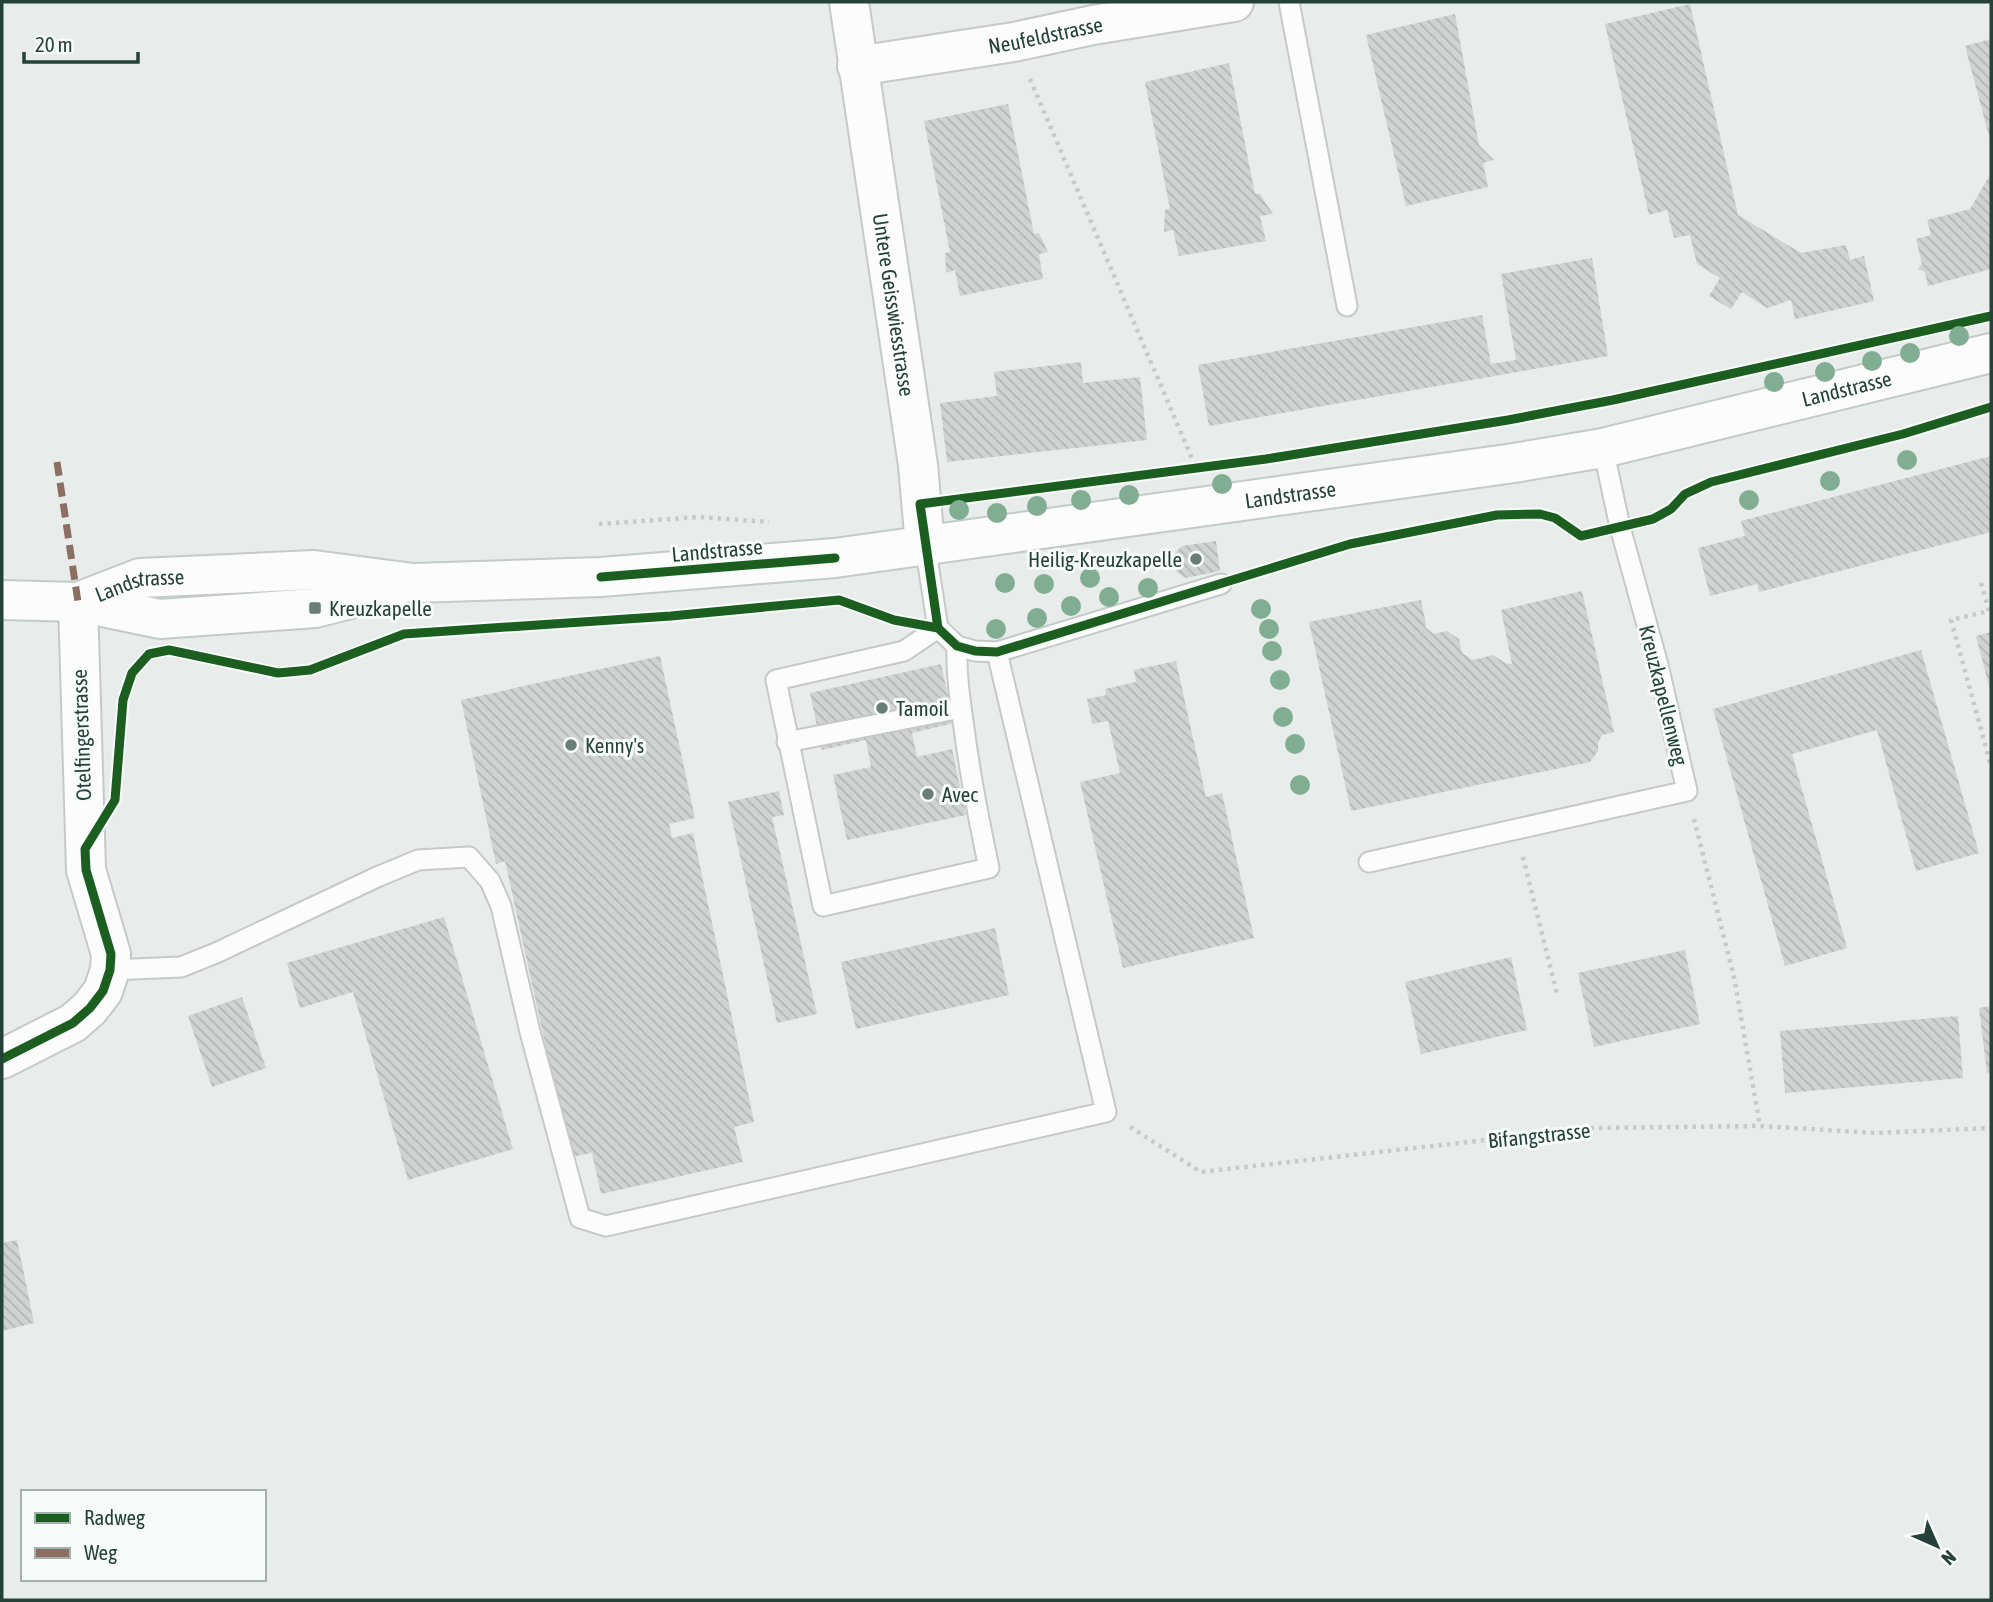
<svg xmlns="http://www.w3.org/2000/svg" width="1993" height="1602" viewBox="0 0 1993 1602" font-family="'Asap Condensed',sans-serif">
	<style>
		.building { fill: url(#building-back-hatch) }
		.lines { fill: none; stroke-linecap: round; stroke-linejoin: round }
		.service-casing { stroke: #c5cac8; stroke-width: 23 }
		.minor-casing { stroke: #c5cac8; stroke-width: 42 }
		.secondary-casing { stroke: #c3cbc8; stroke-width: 42 }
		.path { stroke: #c3ccca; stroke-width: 4.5; stroke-dasharray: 3.5 5; stroke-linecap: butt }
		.service { stroke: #fcfcfc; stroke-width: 19 }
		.minor { stroke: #fcfcfc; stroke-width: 38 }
		.secondary { stroke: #fcfcfc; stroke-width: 38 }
		.quiet { stroke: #8d6e63; stroke-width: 7; stroke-dasharray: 14 7; stroke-linecap: butt }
		.cycleway-casing { stroke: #f7fbf9; stroke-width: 13 }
		.cycleway { stroke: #1b5e20; stroke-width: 9 }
		.tree { fill: #81ae93 }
		.poi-dot { fill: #697e78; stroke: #f7fbf9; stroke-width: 2.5 }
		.labels { text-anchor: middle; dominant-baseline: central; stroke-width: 6; stroke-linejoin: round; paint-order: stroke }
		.street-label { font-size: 21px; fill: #24423a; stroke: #f7fbf9 }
		.poi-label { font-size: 21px; fill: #24423a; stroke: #f7fbf9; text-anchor: start }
	</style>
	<defs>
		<pattern id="building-back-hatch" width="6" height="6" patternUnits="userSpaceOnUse" patternTransform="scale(1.75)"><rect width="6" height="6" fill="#cfd4d2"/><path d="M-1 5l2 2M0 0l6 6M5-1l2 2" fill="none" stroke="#b2b7b5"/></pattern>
	</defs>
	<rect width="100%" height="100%" fill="#e8edeb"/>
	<g class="building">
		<polygon points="1690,4 1738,215 1801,253 1846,245 1850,260 1864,256 1874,301 1795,319 1791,300 1767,308 1742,292 1731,309 1709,296 1720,278 1697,264 1690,235 1674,238 1667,210 1649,215 1605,24"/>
		<polygon points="1455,14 1479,145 1494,160 1483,163 1488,187 1406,206 1366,35"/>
		<polygon points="1991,39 1991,140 1990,140 1965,46"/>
		<polygon points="1229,63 1255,194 1260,194 1273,214 1260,216 1266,241 1179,256 1173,230 1164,232 1165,210 1170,209 1145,82"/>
		<polygon points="1008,104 1034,234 1039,233 1048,252 1039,254 1043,279 960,296 955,270 946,273 945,253 950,252 924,121"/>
		<polygon points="1991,173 1991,269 1928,286 1925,272 1918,269 1922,264 1916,239 1931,235 1927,220 1970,209"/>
		<polygon points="1592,258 1608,356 1209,426 1198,365 1482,315 1491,364 1516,360 1501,274"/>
		<polygon points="1081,362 1083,383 1140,377 1147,440 947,462 940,403 997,396 994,372"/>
		<polygon points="1991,456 1991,532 1759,592 1757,584 1710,596 1698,548 1745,536 1741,521"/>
		<polygon points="1216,541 1220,571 1186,578 1178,573 1172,564 1174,554 1182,546"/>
		<polygon points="1582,591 1614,732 1602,735 1598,743 1598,751 1590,762 1351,811 1309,622 1421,600 1426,624 1425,627 1434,634 1447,631 1459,639 1462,653 1473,660 1493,655 1507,664 1512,664 1501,610"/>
		<polygon points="1991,632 1991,690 1990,690 1976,636"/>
		<polygon points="1921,650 1979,853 1916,871 1877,730 1792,754 1847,948 1785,966 1713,709"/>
		<polygon points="660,656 695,818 669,824 672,838 693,833 754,1122 734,1127 743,1162 601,1194 592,1153 570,1157 505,861 496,864 461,700"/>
		<polygon points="1176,661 1206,797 1222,793 1254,938 1123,968 1080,782 1120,773 1108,721 1092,724 1087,699 1106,695 1105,689 1136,682 1134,670"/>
		<polygon points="941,664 954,723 912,733 917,757 952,749 966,815 847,840 833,775 871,767 866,740 822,750 810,693"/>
		<polygon points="779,791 784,815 772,817 817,1014 777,1023 728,802"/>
		<polygon points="444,917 513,1149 408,1180 353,992 300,1008 287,963"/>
		<polygon points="995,928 1009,995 856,1029 841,962"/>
		<polygon points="1685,950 1700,1024 1594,1047 1578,973"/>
		<polygon points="1511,957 1527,1030 1421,1054 1405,982"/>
		<polygon points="242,997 266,1068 212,1087 188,1016"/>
		<polygon points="1991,1006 1991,1072 1987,1073 1979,1008"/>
		<polygon points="1958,1016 1963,1078 1785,1093 1780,1031"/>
		<polygon points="17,1240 34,1323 2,1331 2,1243"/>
	</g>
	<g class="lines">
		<g class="service-casing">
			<g id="service">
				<polyline points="1289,2 1347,306"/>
				<polyline points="925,545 938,628 957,646 975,651 997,652 1221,584"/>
				<path d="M938,628L904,651L776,680L823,906L989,868C979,821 970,775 964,728C960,700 956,674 957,646"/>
				<polyline points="787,742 961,708"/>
				<polyline points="1369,862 1687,791 1658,665 1620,527 1603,448"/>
				<polyline points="110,970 181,967 216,953 377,877 418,860 469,857 490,881 501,906 530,1032 580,1218 606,1226 1106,1112 997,652"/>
			</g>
		</g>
		<g class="minor-casing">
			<g id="minor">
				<path id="s1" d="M849,2L918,465L925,545"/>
				<path id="s2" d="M857,66L1014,42L1093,25L1234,2"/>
				<polyline points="2,1059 73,1023 90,1008 103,991 110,970 111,954 86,870 78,602"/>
			</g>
		</g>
		<g class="secondary-casing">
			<g id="secondary">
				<polyline points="2,600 78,602 160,619 315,608 394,588"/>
				<path id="s3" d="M78,602L140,578L314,570L413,583L601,577L835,558L1514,463L1603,448L1991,353"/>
			</g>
		</g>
		<g class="path">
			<polyline points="1030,79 1196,468"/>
			<polyline points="1441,431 1613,400 1717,377"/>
			<polyline points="599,524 699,517 769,522"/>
			<polyline points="1981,583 1989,611 1951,620 1991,766"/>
			<polyline points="1694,819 1734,977 1760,1126"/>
			<polyline points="1523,857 1557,994"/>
			<polyline points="1130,1127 1201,1172 1593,1128 1760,1126 1875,1133 1991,1128"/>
		</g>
		<use href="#service" class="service"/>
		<use href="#minor" class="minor"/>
		<use href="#secondary" class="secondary"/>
		<polyline class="quiet" points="57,462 78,602"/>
		<g class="cycleway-casing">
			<g id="cycleway">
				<polyline points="601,577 835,558"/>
				<polyline points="938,628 920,504 1266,459 1508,420 1613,400 1991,316"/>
				<polyline points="2,1059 73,1023 90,1008 103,991 110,970 111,954 86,870 85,849 115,800 123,700 132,673 149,654 169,650 278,673 310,670 404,634 671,616 839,600 894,620 938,628 957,646 975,651 997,652 1350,544 1497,515 1540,514 1555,518 1581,536 1653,519 1671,509 1685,494 1711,482 1903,434 1991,407"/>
			</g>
		</g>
		<use href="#cycleway" class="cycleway"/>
	</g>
	<g class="tree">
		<circle cx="1959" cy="336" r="10"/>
		<circle cx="1910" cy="353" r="10"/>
		<circle cx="1872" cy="361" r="10"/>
		<circle cx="1825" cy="372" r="10"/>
		<circle cx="1774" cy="382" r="10"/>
		<circle cx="1907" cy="460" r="10"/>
		<circle cx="1830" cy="481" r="10"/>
		<circle cx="1222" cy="484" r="10"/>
		<circle cx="1129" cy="495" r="10"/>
		<circle cx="1081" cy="500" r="10"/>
		<circle cx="1749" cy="500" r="10"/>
		<circle cx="1037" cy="506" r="10"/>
		<circle cx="959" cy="510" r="10"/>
		<circle cx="997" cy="513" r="10"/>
		<circle cx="1090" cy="578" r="10"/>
		<circle cx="1005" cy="583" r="10"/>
		<circle cx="1044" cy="584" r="10"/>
		<circle cx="1148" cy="588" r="10"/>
		<circle cx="1109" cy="597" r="10"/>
		<circle cx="1071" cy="606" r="10"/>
		<circle cx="1261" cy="609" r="10"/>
		<circle cx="1037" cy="618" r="10"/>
		<circle cx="996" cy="629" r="10"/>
		<circle cx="1269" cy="629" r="10"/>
		<circle cx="1272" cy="651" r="10"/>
		<circle cx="1280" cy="680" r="10"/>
		<circle cx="1283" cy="717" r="10"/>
		<circle cx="1295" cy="744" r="10"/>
		<circle cx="1300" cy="785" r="10"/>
	</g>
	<g class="poi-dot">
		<circle cx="1196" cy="559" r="7"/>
		<rect x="308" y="601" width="14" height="14" rx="3.5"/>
		<circle cx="882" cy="708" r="7"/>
		<circle cx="571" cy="745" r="7"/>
		<circle cx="928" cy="794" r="7"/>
	</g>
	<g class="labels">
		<g class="street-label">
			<text stroke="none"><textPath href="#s2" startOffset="191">Neufeldstrasse</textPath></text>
			<text stroke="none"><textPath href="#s1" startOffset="306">Untere Geisswiesstrasse</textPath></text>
			<text stroke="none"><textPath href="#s3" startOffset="1790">Landstrasse</textPath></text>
			<text stroke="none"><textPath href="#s3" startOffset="1223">Landstrasse</textPath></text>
			<text transform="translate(717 550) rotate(-5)">Landstrasse</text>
			<text stroke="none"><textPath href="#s3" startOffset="65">Landstrasse</textPath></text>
			<text transform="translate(1664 695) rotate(76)">Kreuzkapellenweg</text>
			<text transform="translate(81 735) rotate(-92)">Otelfingerstrasse</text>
			<text transform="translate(1539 1135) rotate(-6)">Bifangstrasse</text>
		</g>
		<g class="poi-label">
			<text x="1182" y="559" text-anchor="end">Heilig-Kreuzkapelle</text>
			<text x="329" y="608">Kreuzkapelle</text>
			<text x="896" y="708">Tamoil</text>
			<text x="585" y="745">Kenny's</text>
			<text x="942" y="794">Avec</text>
		</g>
	</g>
	<rect width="1993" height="1602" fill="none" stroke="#24423a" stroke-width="7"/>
	<rect x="21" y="1490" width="245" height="91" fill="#f7fbf9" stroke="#a3b1ad" stroke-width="2"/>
	<rect x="35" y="1513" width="35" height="10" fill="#1b5e20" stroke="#a3b1ad" stroke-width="2"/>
	<text x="84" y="1525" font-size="21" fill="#24423a">Radweg</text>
	<rect x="35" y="1548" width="35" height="10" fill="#8d6e63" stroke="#a3b1ad" stroke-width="2"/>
	<text x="84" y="1560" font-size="21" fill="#24423a">Weg</text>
	<g transform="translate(1937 1546) rotate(135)" stroke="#f7fbf9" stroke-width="5" paint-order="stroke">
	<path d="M0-5L12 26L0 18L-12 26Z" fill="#24423a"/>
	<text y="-10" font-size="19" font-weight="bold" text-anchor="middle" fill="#24423a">N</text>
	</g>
	<path d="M24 52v10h114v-10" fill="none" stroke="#24423a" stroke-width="3.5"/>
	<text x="35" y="52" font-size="21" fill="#24423a" stroke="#f7fbf9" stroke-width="5" paint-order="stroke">20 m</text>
</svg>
